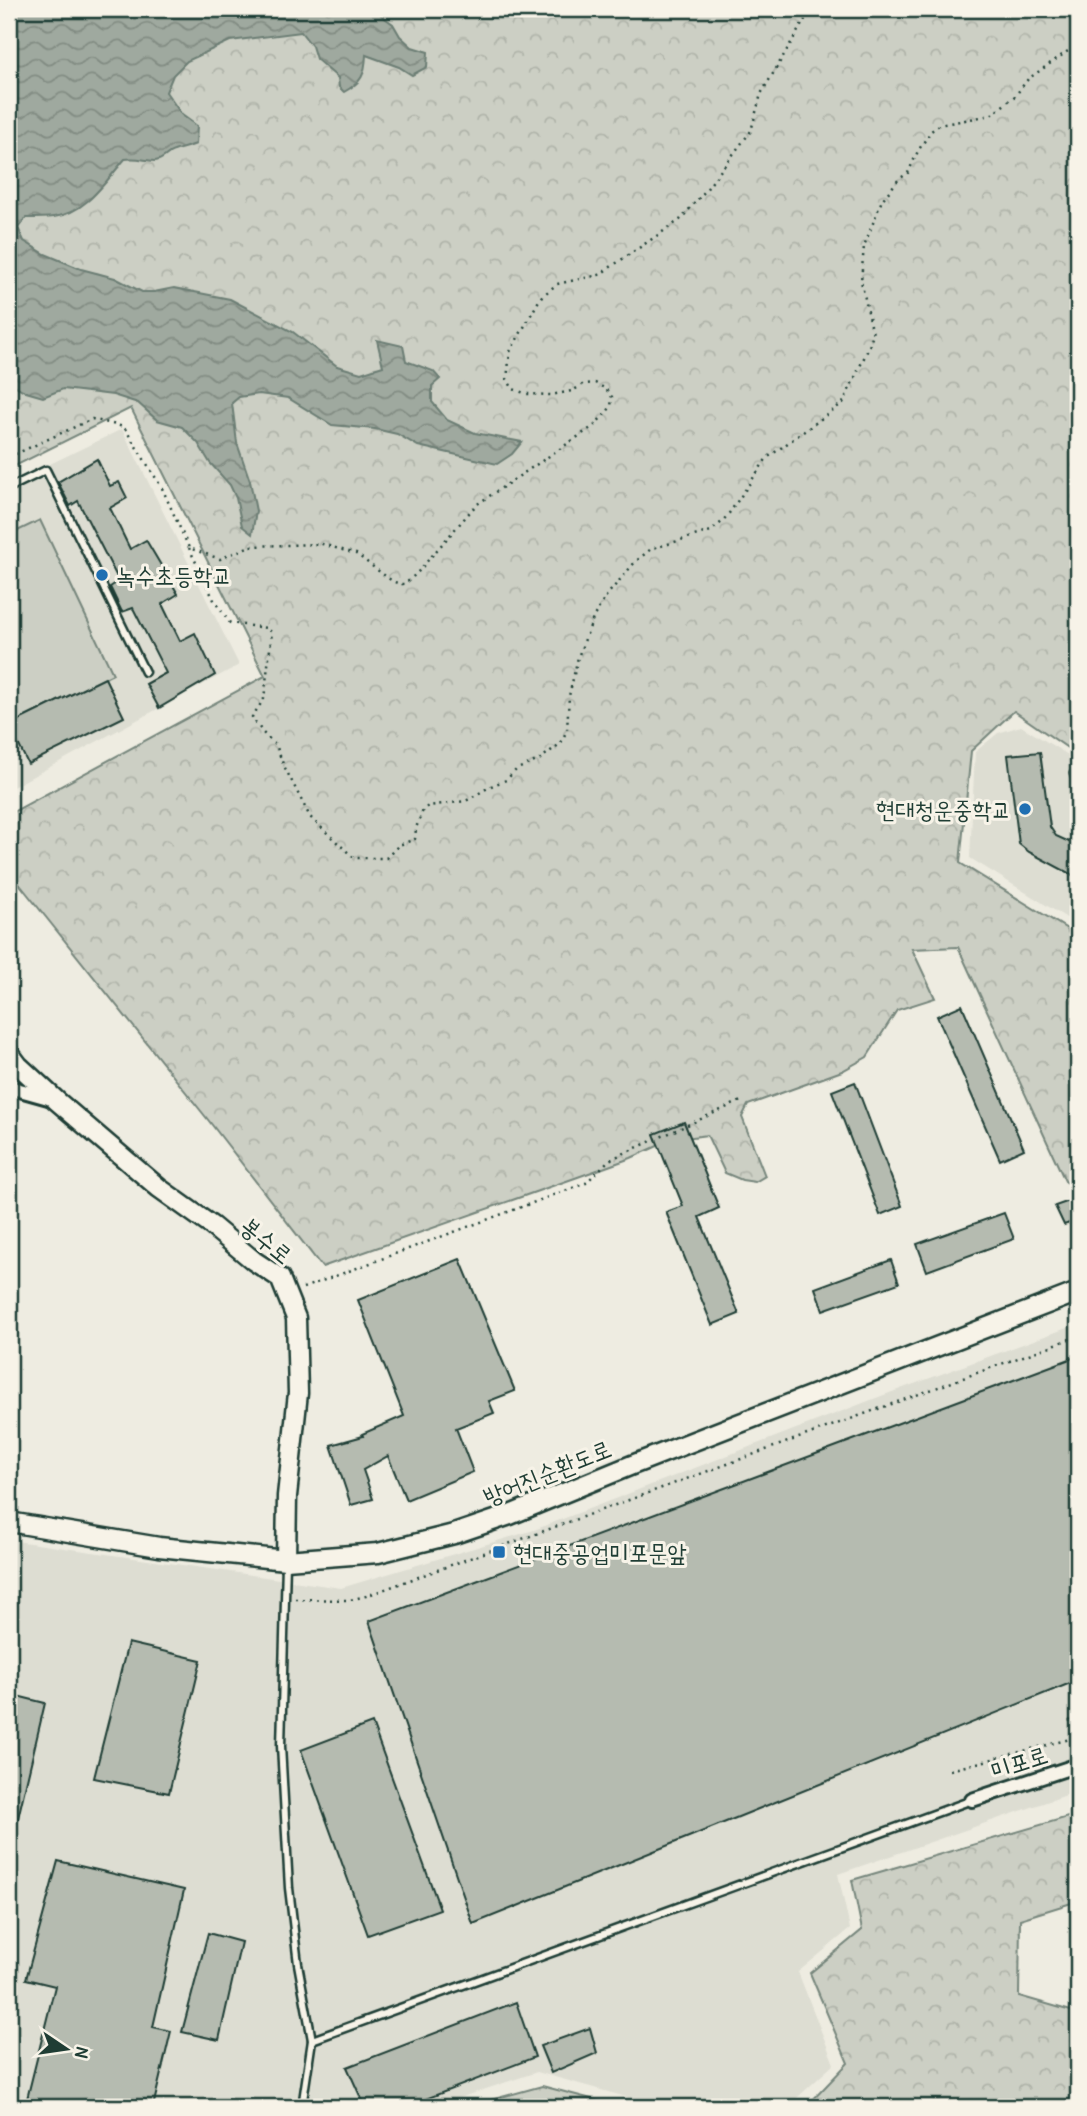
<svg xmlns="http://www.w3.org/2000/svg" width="1087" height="2116" viewBox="0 0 1087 2116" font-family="'Patrick Hand','Poor Story',sans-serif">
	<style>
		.built { fill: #ddddd2 }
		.forest { fill: url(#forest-crowns); stroke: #76867c; stroke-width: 2 }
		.green { fill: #cccfc4; stroke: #76867c; stroke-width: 2 }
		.water { fill: url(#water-waves); stroke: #6c7e74; stroke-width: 2 }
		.building { fill: #b5bbb0; stroke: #1f3d34; stroke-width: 2 }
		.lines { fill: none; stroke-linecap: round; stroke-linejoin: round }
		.service-casing { stroke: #1f3d34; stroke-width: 11 }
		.minor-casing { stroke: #1f3d34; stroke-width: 18 }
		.secondary-casing { stroke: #1f3d34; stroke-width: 23 }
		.path { stroke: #1f3d34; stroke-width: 2.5; stroke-dasharray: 2 5; stroke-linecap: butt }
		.service { stroke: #f7f3e8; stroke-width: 6 }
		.minor { stroke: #f7f3e8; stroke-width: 12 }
		.secondary { stroke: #f7f3e8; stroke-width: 18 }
		.poi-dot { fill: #1f6fb2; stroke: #f7f3e8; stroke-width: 2.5 }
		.labels { text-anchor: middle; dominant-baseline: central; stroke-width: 6; stroke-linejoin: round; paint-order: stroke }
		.poi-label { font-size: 24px; fill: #1f3d34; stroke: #f7f3e8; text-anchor: start }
		.street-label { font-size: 24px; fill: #1f3d34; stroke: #f7f3e8 }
	</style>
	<defs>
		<pattern id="forest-crowns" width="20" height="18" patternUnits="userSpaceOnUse" patternTransform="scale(1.75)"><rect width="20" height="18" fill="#cccfc4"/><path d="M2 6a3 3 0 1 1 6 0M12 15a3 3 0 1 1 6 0" fill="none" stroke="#afb3a9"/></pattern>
		<pattern id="water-waves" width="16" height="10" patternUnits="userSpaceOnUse" patternTransform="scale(1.75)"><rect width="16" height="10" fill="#9fa99f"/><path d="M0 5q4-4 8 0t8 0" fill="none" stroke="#818b82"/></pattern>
	</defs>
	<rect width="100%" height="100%" fill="#eeece1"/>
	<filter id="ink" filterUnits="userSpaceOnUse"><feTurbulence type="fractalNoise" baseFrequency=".0143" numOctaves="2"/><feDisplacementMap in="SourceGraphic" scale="14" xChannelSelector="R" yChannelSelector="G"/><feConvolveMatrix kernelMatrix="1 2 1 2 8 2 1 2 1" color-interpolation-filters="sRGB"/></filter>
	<g filter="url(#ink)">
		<g class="built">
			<polygon points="122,429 239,665 9,789 9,484"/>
			<polygon points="1021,726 1078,761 1078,925 970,858 975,752 998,733"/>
			<polygon points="1078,1324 1078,1791 838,1874 850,1929 798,1972 834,2064 787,2107 662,2107 537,2072 432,2107 9,2107 9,1540 341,1588 534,1530 884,1395"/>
		</g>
		<g class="forest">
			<polygon points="9,9 1078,9 1078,741 1072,751 1014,711 971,751 960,863 1067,929 1078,958 1078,1190 1065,1181 958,947 912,949 935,998 897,1010 867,1057 842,1071 748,1105 742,1117 765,1176 755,1182 742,1180 725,1173 707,1135 671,1140 631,1158 575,1178 322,1267 209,1121 9,871 9,814 265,676 131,408 9,469"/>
			<polygon points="1078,1814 1078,1901 1020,1919 1019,1996 1078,2013 1078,2107 806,2107 848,2063 810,1973 862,1930 852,1880"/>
			<polygon points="542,2086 622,2107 465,2107"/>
		</g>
		<polygon class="green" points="40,520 113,674 9,725 9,535"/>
		<path class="water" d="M9,9H376L382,16L393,24L400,36L412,47L428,52L427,67L412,75L399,67L366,55C365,75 362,82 344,92L339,87L338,78L316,59L312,46L301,32L230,41L187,61L173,75L166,92L182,115L197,126L196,144C188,147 182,148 174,151C166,153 163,161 154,161C143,160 136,157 125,159C105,182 86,213 54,217C45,218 35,218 26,218L18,228L24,241L45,254L81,269L115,278L142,292H154L174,288L230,299L293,332L337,366L361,373L383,366L377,340L403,346L406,361L433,371L440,379L432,386V402L447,420L475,433L522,442L512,454L497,464L418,446L397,434L375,429L332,425L288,398L259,394L239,397L232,403L237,443L250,481L256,511L252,534L242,526L236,498L230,485L210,463L198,443L182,427L157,420L138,403L113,395L63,389L43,397L26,392L9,382Z"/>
		<g class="building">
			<polygon points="97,459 110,486 119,482 127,498 110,508 130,549 146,540 178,594 162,604 180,641 195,633 215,675 159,708 146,684 166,673 133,608 122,612 110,587 119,581 78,501 70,506 58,482"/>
			<polygon points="105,678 124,717 28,764 9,725"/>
			<polygon points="1040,752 1050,827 1056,836 1078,846 1078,878 1029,852 1019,844 1008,755"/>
			<polygon points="962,1005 1024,1149 1000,1160 937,1016"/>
			<polygon points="855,1082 902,1206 880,1215 832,1091"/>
			<polygon points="684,1122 719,1208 699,1217 739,1314 712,1325 666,1212 683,1206 654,1134"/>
			<polygon points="1078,1198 1078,1220 1064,1225 1055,1206"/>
			<polygon points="1004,1213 1014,1239 927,1271 917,1244"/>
			<polygon points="460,1259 515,1391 489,1401 494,1413 456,1428 473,1472 406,1500 388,1456 363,1470 373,1499 351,1505 331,1445 363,1436 362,1434 404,1416 358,1300"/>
			<polygon points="891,1260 899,1283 823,1310 815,1288"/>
			<polygon points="1078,1356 1078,1680 473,1924 369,1621"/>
			<polygon points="128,1643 201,1660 169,1793 94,1778"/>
			<polygon points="9,1694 45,1703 14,1835 9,1834"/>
			<polygon points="372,1723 440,1909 368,1935 301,1750"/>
			<polygon points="58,1861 184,1890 153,2027 171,2031 153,2107 25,2107 55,1986 26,1979"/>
			<polygon points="208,1933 241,1942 219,2040 182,2032"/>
			<polygon points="516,2002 535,2057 405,2107 365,2107 347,2067"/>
			<polygon points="590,2028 597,2053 551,2073 540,2046"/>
		</g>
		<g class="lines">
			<g class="service-casing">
				<g id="service">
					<polyline points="9,488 46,470 145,672"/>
					<polyline points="1078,772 1074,774 1078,785"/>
					<polyline points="286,1563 281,1746 289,1888 298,1964 312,2040 302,2107"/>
					<polyline points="312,2040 972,1800"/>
				</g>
			</g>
			<g class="minor-casing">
				<g id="minor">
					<polyline points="9,1087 52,1099"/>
					<polyline points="972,1800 1078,1765"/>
				</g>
			</g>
			<g class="secondary-casing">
				<g id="secondary">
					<polyline points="9,1053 18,1065 57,1101 159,1188 212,1226 254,1261 280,1278 296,1318 298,1393 287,1496 286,1560"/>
					<polyline points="9,1522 159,1547 286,1560 378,1553 454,1534 510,1515 632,1465 1078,1292"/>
				</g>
			</g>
			<g class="path">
				<polyline points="9,457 92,419 124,427 162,488 189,548 220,559 250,546 322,544 356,554 392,581 400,584 405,584 417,573 476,505 594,426 611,407 612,397 606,389 595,383 584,384 572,391 551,395 527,394 513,389 507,379 510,352 541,297 557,284 599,275 680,220 705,191 751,131 761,94 808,14 820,9"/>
				<polyline points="189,548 215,602 230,623 266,628 272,632 264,699 252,717 263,733 276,745 283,764 310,817 354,858 386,858 399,845 415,839 416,828 423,810 428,806 466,801 491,786 506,780 517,769 539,760 561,743 567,730 569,696 578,657 594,616 607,595 636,561 651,549 711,531 722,522 730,512 767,458 843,403 869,347 873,334 861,281 864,246 882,200 899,179 908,173 918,151 931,131 939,125 991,115 1015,96 1028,79 1078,44"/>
				<polyline points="303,1288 586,1183 609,1160 741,1101"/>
				<polyline points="295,1599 350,1600 366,1596 1078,1336"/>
				<polyline points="1069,1720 1078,1726"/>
				<polyline points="950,1770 1078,1737"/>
			</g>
			<use href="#service" class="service"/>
			<use href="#minor" class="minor"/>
			<use href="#secondary" class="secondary"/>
		</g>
	</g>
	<g class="poi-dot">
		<circle cx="102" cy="575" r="7"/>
		<circle cx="1025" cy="809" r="7"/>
		<rect x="492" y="1545" width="14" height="14" rx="3.5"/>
	</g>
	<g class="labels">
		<g class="poi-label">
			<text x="116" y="575">녹수초등학교</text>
			<text x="1011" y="809" text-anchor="end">현대청운중학교</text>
			<text x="513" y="1552">현대중공업미포문앞</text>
		</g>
		<g class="street-label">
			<text transform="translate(267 1240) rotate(39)">봉수로</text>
			<text transform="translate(547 1472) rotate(-22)">방어진순환도로</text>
			<text transform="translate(1019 1762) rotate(-18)">미포로</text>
		</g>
	</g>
	<rect width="1087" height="2116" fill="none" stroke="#f7f3e8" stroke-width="35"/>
	<rect x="18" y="18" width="1052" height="2081" fill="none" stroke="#1f3d34" stroke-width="2.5" filter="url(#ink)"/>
	<g transform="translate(66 2049) rotate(103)" stroke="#f7f3e8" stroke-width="5" paint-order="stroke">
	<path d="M0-5L12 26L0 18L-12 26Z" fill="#1f3d34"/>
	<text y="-10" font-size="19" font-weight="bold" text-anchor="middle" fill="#1f3d34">N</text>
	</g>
</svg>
